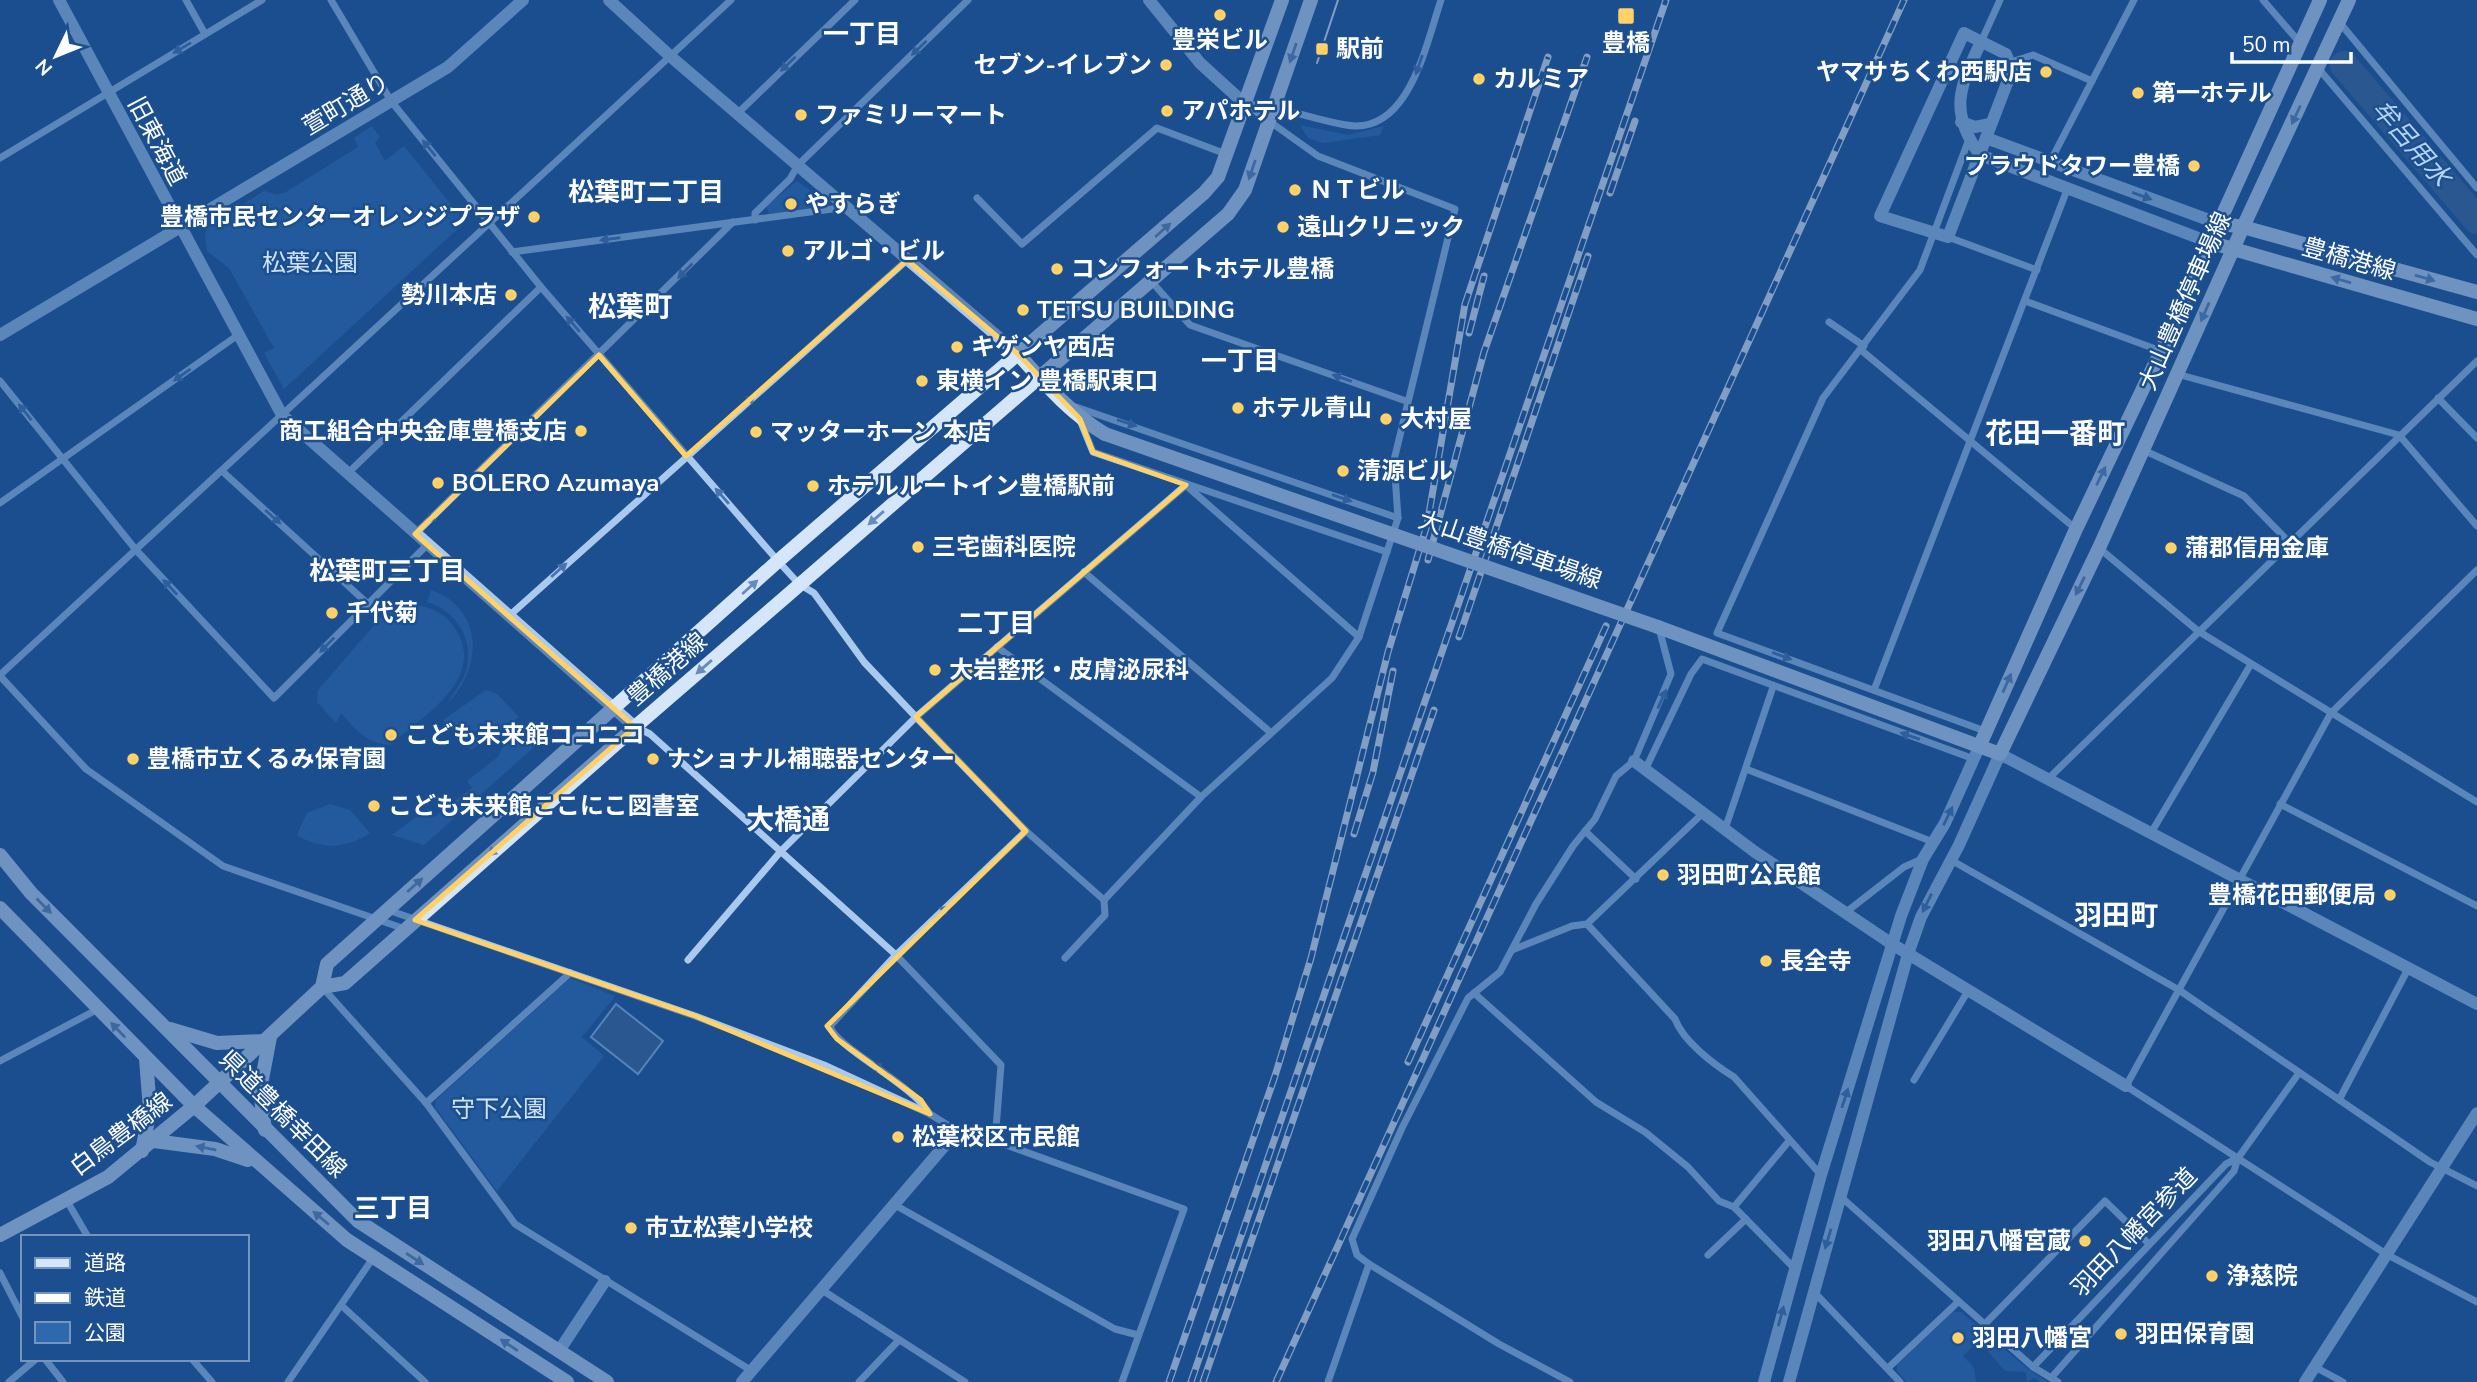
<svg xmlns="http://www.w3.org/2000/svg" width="2477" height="1382" viewBox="0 0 2477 1382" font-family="'Nunito Sans','Noto Sans JP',sans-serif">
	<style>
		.green { fill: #2e69ad }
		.water { fill: #3c6290; stroke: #9cc4f0; stroke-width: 2 }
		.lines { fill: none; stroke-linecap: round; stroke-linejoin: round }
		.river { stroke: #3c6290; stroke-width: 28 }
		.minor { stroke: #a9c9ee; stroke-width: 7 }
		.tertiary { stroke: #a9c9ee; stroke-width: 12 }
		.secondary { stroke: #d6e6fa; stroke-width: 14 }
		.tram { stroke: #fff; stroke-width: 2 }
		.rail-casing { stroke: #fff; stroke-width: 7 }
		.rail { stroke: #1b4f8f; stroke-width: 4.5; stroke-dasharray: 13; stroke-linecap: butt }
		.secondary-bridge { stroke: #d6e6fa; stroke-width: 14 }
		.oneway { fill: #4674ac }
		.oneway2 { fill: #668bba }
		.marked { fill: none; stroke: #ffd166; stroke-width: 5; stroke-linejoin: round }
		.poi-dot { fill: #ffd166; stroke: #1b4f8f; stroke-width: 2.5 }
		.labels { text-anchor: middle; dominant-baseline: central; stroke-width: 5; stroke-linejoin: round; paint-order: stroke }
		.poi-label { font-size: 24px; font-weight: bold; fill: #fff; stroke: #1b4f8f; text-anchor: start }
		.street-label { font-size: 24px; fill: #fff; stroke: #1b4f8f }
		.park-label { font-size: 24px; fill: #cfe3fa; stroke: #1b4f8f }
		.neighbourhood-label { font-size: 26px; font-weight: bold; fill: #fff; stroke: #1b4f8f }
		.water-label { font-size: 26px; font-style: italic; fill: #b5d3f5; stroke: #1b4f8f }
		.quarter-label { font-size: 28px; font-weight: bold; fill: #fff; stroke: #1b4f8f }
	</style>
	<rect width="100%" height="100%" fill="#1b4f8f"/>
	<g class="green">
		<polygon points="1300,125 1348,135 1384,126 1380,135 1323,143 1308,138"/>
		<polygon points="372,126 380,137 375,143 385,161 404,146 465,222 284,389 264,353 274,348 229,268 207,251 205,233 210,225 264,191 277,195 286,192 358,147 354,138"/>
		<polygon points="797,181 822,199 817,208 769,214 766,206"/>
		<path d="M431,590C484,609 483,667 448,703C452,694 461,684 465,674C476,643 458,611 427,602Z"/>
		<path d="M411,604C430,607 445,612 456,630C487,679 421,718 390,745C366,743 356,730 341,713L336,723L317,702L318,690L384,614Z"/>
		<polygon points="486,690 497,694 519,717 471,750 443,720"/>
		<polygon points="526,724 542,740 424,845 392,835 427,809 434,817 472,788 467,781 498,757 507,737"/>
		<path d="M330,804L350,810L370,833C346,849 321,850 297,835L307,813Z"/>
		<polygon points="570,978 615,996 582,1037 604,1056 497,1191 435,1107 436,1100"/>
		<polygon points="1953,1312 1961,1312 2029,1370 2048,1382 2040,1382 2035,1378 2027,1382 2026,1372 2005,1371 1979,1341 1963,1356 1974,1368 1976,1382 1907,1382 1897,1371 1897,1365"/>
	</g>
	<polygon class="water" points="616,1004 663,1041 638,1074 591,1037"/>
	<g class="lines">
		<polyline class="river" points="2344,65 2477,220"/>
		<g class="minor">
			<polyline points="186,0 205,34"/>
			<polyline points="331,0 391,101 541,287 778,561 799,584 814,593 864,662 916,717 1026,831 1104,900 1201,797 1332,678 1359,637 1398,518 1394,460 1455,209 1318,156 1245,104"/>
			<polyline points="2263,0 2300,43"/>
			<polyline points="2340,23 2477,188"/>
			<polyline points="1981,42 2000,0"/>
			<polyline points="2011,62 2033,55 2092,81"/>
			<polyline points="2318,68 2477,255"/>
			<path d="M1246,104C1281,106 1312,119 1346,125C1409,136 1426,44 1441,0"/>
			<polyline points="737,114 855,0"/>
			<polyline points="1969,139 1920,270 1823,398 1717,633 1985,731"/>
			<polyline points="0,158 262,0"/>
			<polyline points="2050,162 2134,0"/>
			<polyline points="977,198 1022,244 1157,128 1226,154"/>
			<polyline points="755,220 755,213 790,179 798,165 968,0"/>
			<polyline points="1948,237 2037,270"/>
			<polyline points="512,252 847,207"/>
			<polyline points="1151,281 1190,325 1406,401"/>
			<polyline points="2025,301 2161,351"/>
			<polyline points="1829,322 1864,346"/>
			<polyline points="1861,350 2076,529"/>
			<polyline points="2177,374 2399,435 2477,526"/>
			<polyline points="0,381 136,550 274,698 427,545"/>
			<polyline points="2438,398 2477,438"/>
			<polyline points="1073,406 1398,518"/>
			<polyline points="1080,420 1093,452 1387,552"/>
			<polyline points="2143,450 2244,496 2289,542"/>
			<polyline points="222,471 367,603"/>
			<polyline points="347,474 541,287"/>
			<polyline points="1189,488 1359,637"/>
			<polyline points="0,503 238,335"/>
			<polyline points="415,534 733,222"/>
			<polyline points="2099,548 2198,631 2477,802"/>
			<polyline points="2477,570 2331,713 2126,1086 2386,1254 2477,1302"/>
			<polyline points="1084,572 1270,732"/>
			<polyline points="509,616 907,260"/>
			<polyline points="997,647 1201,797"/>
			<polyline points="0,675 731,0"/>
			<polyline points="0,676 86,769 223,866 405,929"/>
			<polyline points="1874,690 2067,190"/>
			<polyline points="636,727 650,734 896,955 1001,1065 995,1141"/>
			<polyline points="1746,769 1933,842"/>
			<polyline points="1645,770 1691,674 1702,659 1974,759"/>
			<polyline points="2049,778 2477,361"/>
			<polyline points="2280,804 2477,906"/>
			<polyline points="1725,829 1773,687"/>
			<polyline points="1585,831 1636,879"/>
			<polyline points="2151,833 2251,664"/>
			<polyline points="1951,860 2179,990 2430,1162 2477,1186"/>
			<polyline points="388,910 695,1016 824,1065 930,1114 957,1131 995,1141 1184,1209 1122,1382"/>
			<polyline points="1845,913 1904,867 1922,859"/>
			<path d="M1587,924L1675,1019C1683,1041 1713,1064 1734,1077L1821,1175"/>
			<polyline points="1512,950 1572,926 1587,924 1703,813"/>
			<polyline points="1065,958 1105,915 1104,900"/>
			<polyline points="688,960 781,851 916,717 1186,485"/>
			<polyline points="323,988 426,1103 515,1224 752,1371"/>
			<polyline points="1474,993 1596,1102 1645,1132 1688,1167 1719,1201 1734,1207 1794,1268"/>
			<polyline points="0,1061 98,1009"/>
			<polyline points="1914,1080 1968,991"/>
			<polyline points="2339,1100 2408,969"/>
			<polyline points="426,1103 570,973"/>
			<path d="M930,1114C911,1083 834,1046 830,1026L896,955L1026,831"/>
			<polyline points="1841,1197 2033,1367 2058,1382"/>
			<polyline points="67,1201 88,1237"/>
			<polyline points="895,1205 1115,1329 1138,1335"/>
			<polyline points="1734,1207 1789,1141"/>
			<polyline points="1708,1255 1746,1219"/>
			<polyline points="0,1273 23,1318"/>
			<polyline points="822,1290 965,1382"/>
			<polyline points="1813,1291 1900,1382"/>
			<polyline points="342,1306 425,1382"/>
			<polyline points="1984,1325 2105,1201 2149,1244"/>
			<polyline points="45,1359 63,1382"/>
			<polyline points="192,1359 212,1382"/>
			<polyline points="2033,1367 2226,1164 2238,1158"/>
			<polyline points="2315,1367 2343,1382"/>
			<polyline points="1888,1368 1958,1302"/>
			<polyline points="2051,1378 2234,1171 2238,1158 2299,1073"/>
			<polyline points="9,1382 36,1359"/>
			<polyline points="288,1382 373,1258"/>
			<polyline points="859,1382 899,1340"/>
			<polyline points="1328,1382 1369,1264"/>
			<polyline points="1570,1382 1499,1344 1369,1264 1357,1255 1352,1239 1402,1128 1468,998 1500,972 1536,904 1573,846 1595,819 1616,776 1634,761 1671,674 1659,628"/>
		</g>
		<g class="tertiary">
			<polyline points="59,0 282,415 635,727"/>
			<polyline points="609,0 670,56 1018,354"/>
			<polyline points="1149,0 1200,63 1245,104"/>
			<polygon points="1964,33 2006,54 2012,70 1948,237 1880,216"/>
			<path d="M1981,42C1960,86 1948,111 1980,155L2209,242"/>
			<polyline points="1961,122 1975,127 1990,124"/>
			<polyline points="1986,138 2217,223"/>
			<polyline points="0,335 448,67 523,0"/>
			<polyline points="1634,761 1755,852 1892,944 2126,1086"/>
			<polyline points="559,1351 605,1281"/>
			<polyline points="742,1382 957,1131"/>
			<polyline points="1764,1382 1821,1175 1901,916 1923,859 1945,823 1980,745"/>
			<polyline points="1789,1382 1908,954 1921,917 1959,845 2000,754 2477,1004"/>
			<polyline points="2305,1382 2477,1113"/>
		</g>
		<g class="secondary">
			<polyline points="2217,223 2243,227 2477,292"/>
			<polyline points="2209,242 2477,319"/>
			<path d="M1018,354C1045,384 1070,413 1105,434"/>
			<polyline points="1658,627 2000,754 2099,548 2243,227 2349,0"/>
			<polyline points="1980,745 2076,529 2161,351 2320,0"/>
			<polyline points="0,855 31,893 358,1221 607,1382"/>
			<polyline points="0,908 194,1106 347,1240 567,1382"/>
			<polyline points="322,987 345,983 635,727 1228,214 1245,190 1311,0"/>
			<polyline points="170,1029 217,1043 264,1041"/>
			<polyline points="265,1130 260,1090 270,1037"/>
			<polyline points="154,1141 215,1149 248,1160"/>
			<polyline points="142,1151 150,1110 146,1059"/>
			<polyline points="0,1235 108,1177 194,1106 322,987 327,964 778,561 1204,193 1218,177 1282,0"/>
		</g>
		<polyline class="tram" points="1317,63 1338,0"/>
		<g class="rail-casing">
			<g id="rail">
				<polyline points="1610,193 1635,121"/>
				<polyline points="1469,333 1484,276"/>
				<polyline points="1428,560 1484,352 1587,57"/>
				<polyline points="1459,637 1588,256"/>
				<polyline points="1354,834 1373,772 1393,671"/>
				<polyline points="1408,1062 1606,626"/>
				<polyline points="1169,1382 1275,1076 1311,958 1388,652 1427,525 1465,304 1548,57"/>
				<polyline points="1191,1382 1666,0"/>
				<polyline points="1203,1382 1434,710"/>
				<polyline points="1276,1382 1904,0"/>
			</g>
		</g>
		<use href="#rail" class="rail"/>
		<polyline class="secondary-bridge" points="1105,434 1658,627"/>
	</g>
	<defs><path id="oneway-solid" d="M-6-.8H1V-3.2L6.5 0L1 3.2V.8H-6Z" transform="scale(1.75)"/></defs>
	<g class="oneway">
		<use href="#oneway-solid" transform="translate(182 48) rotate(149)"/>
		<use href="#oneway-solid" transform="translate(919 48) rotate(136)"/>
		<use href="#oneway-solid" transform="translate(788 64) rotate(136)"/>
		<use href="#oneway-solid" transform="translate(1419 65) rotate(109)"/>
		<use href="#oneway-solid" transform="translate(429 148) rotate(-129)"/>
		<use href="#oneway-solid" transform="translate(2142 196) rotate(20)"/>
		<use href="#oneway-solid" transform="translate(610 239) rotate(172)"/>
		<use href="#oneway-solid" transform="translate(685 271) rotate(135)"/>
		<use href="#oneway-solid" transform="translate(573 324) rotate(-131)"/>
		<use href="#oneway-solid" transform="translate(182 375) rotate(145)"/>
		<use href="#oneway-solid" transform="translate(1342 378) rotate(-161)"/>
		<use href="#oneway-solid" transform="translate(747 402) rotate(-42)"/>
		<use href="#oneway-solid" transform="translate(25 412) rotate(-129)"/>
		<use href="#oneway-solid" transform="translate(1127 423) rotate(18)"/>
		<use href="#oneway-solid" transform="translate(722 496) rotate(-131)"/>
		<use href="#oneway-solid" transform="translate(1342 498) rotate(19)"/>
		<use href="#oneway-solid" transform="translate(434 515) rotate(136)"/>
		<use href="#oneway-solid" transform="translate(273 517) rotate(42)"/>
		<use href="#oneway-solid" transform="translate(559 570) rotate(-42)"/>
		<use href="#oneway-solid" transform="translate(170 587) rotate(-133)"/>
		<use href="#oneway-solid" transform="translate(327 645) rotate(134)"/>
		<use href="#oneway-solid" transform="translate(1782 656) rotate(20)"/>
		<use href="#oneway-solid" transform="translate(1662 699) rotate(-66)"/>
		<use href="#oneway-solid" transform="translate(1910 736) rotate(-161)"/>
		<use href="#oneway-solid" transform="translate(1948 816) rotate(-64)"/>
		<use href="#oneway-solid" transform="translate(1927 903) rotate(116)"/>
		<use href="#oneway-solid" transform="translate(941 913) rotate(-44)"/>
		<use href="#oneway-solid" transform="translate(881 1069) rotate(-144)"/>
		<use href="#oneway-solid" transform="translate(1845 1098) rotate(-72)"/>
		<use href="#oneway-solid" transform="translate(1828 1239) rotate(107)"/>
		<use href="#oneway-solid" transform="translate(1781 1316) rotate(-75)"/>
	</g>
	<g class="oneway2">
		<use href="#oneway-solid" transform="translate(1293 53) rotate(109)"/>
		<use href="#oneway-solid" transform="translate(2296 115) rotate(115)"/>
		<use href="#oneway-solid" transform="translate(1252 170) rotate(109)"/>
		<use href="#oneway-solid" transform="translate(1163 230) rotate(-42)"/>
		<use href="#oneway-solid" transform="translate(2425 278) rotate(16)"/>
		<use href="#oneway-solid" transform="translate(2341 280) rotate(-164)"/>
		<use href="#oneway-solid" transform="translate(2205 312) rotate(114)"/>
		<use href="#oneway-solid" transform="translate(2101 476) rotate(-64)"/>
		<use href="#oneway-solid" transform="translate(876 518) rotate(139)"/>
		<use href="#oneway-solid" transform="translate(2080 586) rotate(116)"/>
		<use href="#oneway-solid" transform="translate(750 587) rotate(-42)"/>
		<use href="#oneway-solid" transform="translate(704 667) rotate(139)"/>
		<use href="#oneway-solid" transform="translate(2007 683) rotate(-66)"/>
		<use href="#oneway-solid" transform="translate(496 849) rotate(139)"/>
		<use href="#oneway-solid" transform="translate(415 885) rotate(-42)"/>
		<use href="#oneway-solid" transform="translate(44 906) rotate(45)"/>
		<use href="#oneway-solid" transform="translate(118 1030) rotate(-134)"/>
		<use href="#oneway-solid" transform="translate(206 1148) rotate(-169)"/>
		<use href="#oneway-solid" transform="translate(321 1218) rotate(-140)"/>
		<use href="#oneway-solid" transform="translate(415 1259) rotate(33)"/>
		<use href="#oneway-solid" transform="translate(509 1345) rotate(-147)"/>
	</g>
	<path d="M0 0H2477V1382H0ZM907,260L1018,354L1080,419L1093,452L1186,485L916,717L1026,831L827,1026L837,1039L921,1100L930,1114L695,1016L415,920L635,727L415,534L599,355L686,456Z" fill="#1b4f8f" fill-opacity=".55" fill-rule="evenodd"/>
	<path class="marked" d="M907,260L1018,354L1080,419L1093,452L1186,485L916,717L1026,831L827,1026L837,1039L921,1100L930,1114L695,1016L415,920L635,727L415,534L599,355L686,456Z"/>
	<g class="poi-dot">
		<circle cx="1220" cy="15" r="7"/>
		<rect x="1617" y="7" width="18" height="18" rx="3.5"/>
		<rect x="1315" y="42" width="14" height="14" rx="3.5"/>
		<circle cx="1166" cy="65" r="7"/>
		<circle cx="2046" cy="72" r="7"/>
		<circle cx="1479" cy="79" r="7"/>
		<circle cx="2138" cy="93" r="7"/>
		<circle cx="1167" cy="111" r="7"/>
		<circle cx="801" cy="115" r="7"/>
		<circle cx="2194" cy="166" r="7"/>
		<circle cx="1295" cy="190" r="7"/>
		<circle cx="791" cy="204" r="7"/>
		<circle cx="534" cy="217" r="7"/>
		<circle cx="1283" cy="227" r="7"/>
		<circle cx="788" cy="251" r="7"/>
		<circle cx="1057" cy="269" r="7"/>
		<circle cx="511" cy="295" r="7"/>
		<circle cx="1023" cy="310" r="7"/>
		<circle cx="957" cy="347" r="7"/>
		<circle cx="922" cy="381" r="7"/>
		<circle cx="1238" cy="408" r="7"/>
		<circle cx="1386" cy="419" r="7"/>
		<circle cx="581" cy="431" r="7"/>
		<circle cx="756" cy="432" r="7"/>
		<circle cx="1343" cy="471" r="7"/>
		<circle cx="438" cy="483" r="7"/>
		<circle cx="813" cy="486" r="7"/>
		<circle cx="918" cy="547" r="7"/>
		<circle cx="2171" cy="548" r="7"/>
		<circle cx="332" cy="613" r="7"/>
		<circle cx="935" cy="670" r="7"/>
		<circle cx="391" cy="735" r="7"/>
		<circle cx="133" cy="759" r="7"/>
		<circle cx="653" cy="759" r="7"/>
		<circle cx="374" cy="806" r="7"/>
		<circle cx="1663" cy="875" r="7"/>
		<circle cx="2390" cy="895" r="7"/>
		<circle cx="1766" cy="961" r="7"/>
		<circle cx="898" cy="1137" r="7"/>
		<circle cx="631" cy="1228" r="7"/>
		<circle cx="2085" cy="1241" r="7"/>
		<circle cx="2212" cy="1276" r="7"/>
		<circle cx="2121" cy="1334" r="7"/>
		<circle cx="1958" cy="1338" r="7"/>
	</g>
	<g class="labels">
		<g class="poi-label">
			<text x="1220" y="40" text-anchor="middle">豊栄ビル</text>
			<text x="1626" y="43" text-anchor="middle">豊橋</text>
			<text x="1336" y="49">駅前</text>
			<text x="1152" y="65" text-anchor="end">セブン-イレブン</text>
			<text x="2032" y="72" text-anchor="end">ヤマサちくわ西駅店</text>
			<text x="1493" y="79">カルミア</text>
			<text x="2152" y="93">第一ホテル</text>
			<text x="1181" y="111">アパホテル</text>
			<text x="815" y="115">ファミリーマート</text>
			<text x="2180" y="166" text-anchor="end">プラウドタワー豊橋</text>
			<text x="1309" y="190">ＮＴビル</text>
			<text x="805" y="204">やすらぎ</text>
			<text x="520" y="217" text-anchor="end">豊橋市民センターオレンジプラザ</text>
			<text x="1297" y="227">遠山クリニック</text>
			<text x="802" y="251">アルゴ・ビル</text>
			<text x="1071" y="269">コンフォートホテル豊橋</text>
			<text x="497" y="295" text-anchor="end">勢川本店</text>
			<text x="1037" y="310">TETSU BUILDING</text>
			<text x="971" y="347">キゲンヤ西店</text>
			<text x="936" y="381">東横イン 豊橋駅東口</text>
			<text x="1252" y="408">ホテル青山</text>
			<text x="1400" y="419">大村屋</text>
			<text x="567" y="431" text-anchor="end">商工組合中央金庫豊橋支店</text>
			<text x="770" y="432">マッターホーン 本店</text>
			<text x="1357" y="471">清源ビル</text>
			<text x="452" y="483">BOLERO Azumaya</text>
			<text x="827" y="486">ホテルルートイン豊橋駅前</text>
			<text x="932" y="547">三宅歯科医院</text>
			<text x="2185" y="548">蒲郡信用金庫</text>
			<text x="346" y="613">千代菊</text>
			<text x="949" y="670">大岩整形・皮膚泌尿科</text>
			<text x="405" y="735">こども未来館ココニコ</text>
			<text x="147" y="759">豊橋市立くるみ保育園</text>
			<text x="667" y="759">ナショナル補聴器センター</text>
			<text x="388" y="806">こども未来館ここにこ図書室</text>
			<text x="1677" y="875">羽田町公民館</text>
			<text x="2376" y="895" text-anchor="end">豊橋花田郵便局</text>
			<text x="1780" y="961">長全寺</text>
			<text x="912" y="1137">松葉校区市民館</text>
			<text x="645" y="1228">市立松葉小学校</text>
			<text x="2071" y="1241" text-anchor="end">羽田八幡宮蔵</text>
			<text x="2226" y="1276">浄慈院</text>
			<text x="2135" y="1334">羽田保育園</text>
			<text x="1972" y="1338">羽田八幡宮</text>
		</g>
		<g class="street-label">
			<text transform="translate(346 104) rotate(-31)">萱町通り</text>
			<text transform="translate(157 141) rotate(62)">旧東海道</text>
			<text transform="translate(2349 259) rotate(16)">豊橋港線</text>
			<text transform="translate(2185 301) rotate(-66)">大山豊橋停車場線</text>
			<text transform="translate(1510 550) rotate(19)">大山豊橋停車場線</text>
			<text transform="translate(667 669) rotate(-41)">豊橋港線</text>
			<text transform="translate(283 1114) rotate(45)">県道豊橋幸田線</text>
			<text transform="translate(121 1134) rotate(-37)">白鳥豊橋線</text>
			<text transform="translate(2134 1232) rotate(-46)">羽田八幡宮参道</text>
		</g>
		<g class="park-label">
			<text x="310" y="263">松葉公園</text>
			<text x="499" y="1109">守下公園</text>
		</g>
		<g class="neighbourhood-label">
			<text x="862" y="34">一丁目</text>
			<text x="646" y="192">松葉町二丁目</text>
			<text x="1240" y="361">一丁目</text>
			<text x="387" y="571">松葉町三丁目</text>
			<text x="996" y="623">二丁目</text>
			<text x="393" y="1208">三丁目</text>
		</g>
		<g class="water-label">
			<text transform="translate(2411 143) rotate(49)">牟呂用水</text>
		</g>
		<g class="quarter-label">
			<text x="630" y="307">松葉町</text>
			<text x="2055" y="434">花田一番町</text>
			<text x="788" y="820">大橋通</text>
			<text x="2116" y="916">羽田町</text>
		</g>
	</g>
	<rect x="21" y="1235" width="228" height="126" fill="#1b4f8f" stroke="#7695bc" stroke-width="2"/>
	<rect x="35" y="1258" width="35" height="10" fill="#d6e6fa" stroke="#7695bc" stroke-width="2"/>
	<text x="84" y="1270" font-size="21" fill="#ffffff">道路</text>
	<rect x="35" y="1293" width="35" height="10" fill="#ffffff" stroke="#7695bc" stroke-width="2"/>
	<text x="84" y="1305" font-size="21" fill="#ffffff">鉄道</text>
	<rect x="35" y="1322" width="35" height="21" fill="#2e69ad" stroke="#7695bc" stroke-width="2"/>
	<text x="84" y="1340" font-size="21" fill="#ffffff">公園</text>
	<g transform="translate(56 56) rotate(227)" stroke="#1b4f8f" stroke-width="5" paint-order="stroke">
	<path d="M0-5L12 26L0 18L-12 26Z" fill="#ffffff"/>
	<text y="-10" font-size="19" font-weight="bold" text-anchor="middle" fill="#ffffff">N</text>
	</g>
	<path d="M2232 52v10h119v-10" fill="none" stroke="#ffffff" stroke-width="3.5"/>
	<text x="2242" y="52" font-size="21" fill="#ffffff" stroke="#1b4f8f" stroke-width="5" paint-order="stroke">50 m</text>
</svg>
